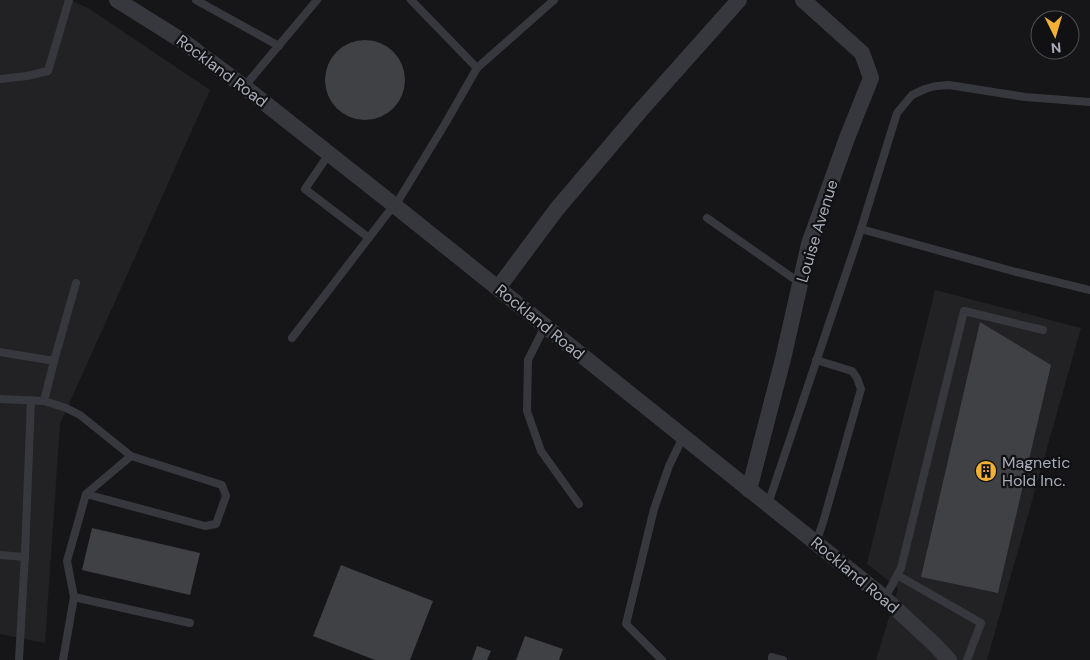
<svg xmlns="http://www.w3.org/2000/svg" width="1090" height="660" viewBox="0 0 1090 660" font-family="'DM Sans',sans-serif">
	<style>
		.built { fill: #222225 }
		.building { fill: #404145 }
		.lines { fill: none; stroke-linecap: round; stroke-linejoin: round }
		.service { stroke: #37383d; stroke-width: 8 }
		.minor { stroke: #37383d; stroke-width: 16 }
		.labels { text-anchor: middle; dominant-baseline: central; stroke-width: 4.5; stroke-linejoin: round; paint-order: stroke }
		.street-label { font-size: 16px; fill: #a8adb8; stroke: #111113 }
		.poi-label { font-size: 16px; fill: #a8adb8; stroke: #111113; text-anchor: start }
	</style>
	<rect width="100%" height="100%" fill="#161618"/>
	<g class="built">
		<polygon points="0,0 70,0 88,8 210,90 60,424 45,643 0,634"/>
		<polygon points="935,290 1081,328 987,660 876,660 898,588 867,564"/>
	</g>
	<g class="building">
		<circle cx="365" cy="80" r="40"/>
		<polygon points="980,322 1051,365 998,593 921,577"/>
		<polygon points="92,528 200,553 190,595 82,570"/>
		<polygon points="341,565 433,601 410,660 375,660 313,636"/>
		<polygon points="525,636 563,649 559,660 516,660"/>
		<polygon points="477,646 491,651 487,660 472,660"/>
	</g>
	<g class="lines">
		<g class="service">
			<polyline points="196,0 279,46"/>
			<polyline points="477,68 554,0"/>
			<polyline points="0,79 27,76 48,71 69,0"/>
			<polyline points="244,87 317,0"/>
			<polyline points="329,154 305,189 369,238"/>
			<polyline points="395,206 445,124 477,68 411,0"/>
			<polyline points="707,218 800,283"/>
			<polyline points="861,229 1016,272 1090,290"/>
			<polyline points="545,326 528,360 527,411 541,451 579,504"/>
			<polyline points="292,338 394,205"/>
			<polyline points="0,352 54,361 76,283"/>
			<polyline points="0,399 44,401 54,361"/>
			<polyline points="44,401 66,408 80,415 131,456"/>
			<polyline points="768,504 861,229 897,113 912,95 925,89 936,86 949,85 1025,97 1090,102"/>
			<polyline points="816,543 824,519 861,389 857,378 852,371 816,360"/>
			<polyline points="0,555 25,557"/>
			<polyline points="897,575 981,623 967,660"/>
			<polyline points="74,597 67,561 86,494 205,526 216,524 226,496 222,485 131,456 86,494"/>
			<polyline points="885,598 901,568 964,311 1043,330"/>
			<polyline points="19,660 25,554 31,400"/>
			<polyline points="63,660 74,597 190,623"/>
			<polyline points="662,660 626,624 654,509 669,466 683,437"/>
			<polyline points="772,660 772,657 783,660"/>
		</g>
		<g class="minor">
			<polyline points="117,0 184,42 247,89 394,205 881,595 934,644 949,660"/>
			<polyline points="498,288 556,210 640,111 739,0"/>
			<polyline points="749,490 783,359 809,244 847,138 871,78 862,53 803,0"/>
		</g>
	</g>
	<defs>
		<g id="building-disc" transform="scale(1.125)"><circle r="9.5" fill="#f2b134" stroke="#111113"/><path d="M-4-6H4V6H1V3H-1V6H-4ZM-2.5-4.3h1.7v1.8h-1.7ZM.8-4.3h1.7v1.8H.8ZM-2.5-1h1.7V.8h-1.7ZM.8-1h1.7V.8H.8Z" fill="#111"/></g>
	</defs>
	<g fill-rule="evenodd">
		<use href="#building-disc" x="986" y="471"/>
	</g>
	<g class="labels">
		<g class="street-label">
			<text transform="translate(222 71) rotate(37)">Rockland Road</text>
			<text transform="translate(817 231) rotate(-73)">Louise Avenue</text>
			<text transform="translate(540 322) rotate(39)">Rockland Road</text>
			<text transform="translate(855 575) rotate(40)">Rockland Road</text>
		</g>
		<g class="poi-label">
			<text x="1002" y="462">Magnetic<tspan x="1002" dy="18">Hold Inc.</tspan></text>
		</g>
	</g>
	<g transform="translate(1055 35) rotate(175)"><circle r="24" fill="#111113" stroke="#4d4f55"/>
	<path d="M0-4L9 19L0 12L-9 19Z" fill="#f2b134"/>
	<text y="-8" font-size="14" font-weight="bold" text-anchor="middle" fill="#a8adb8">N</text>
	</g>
</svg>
